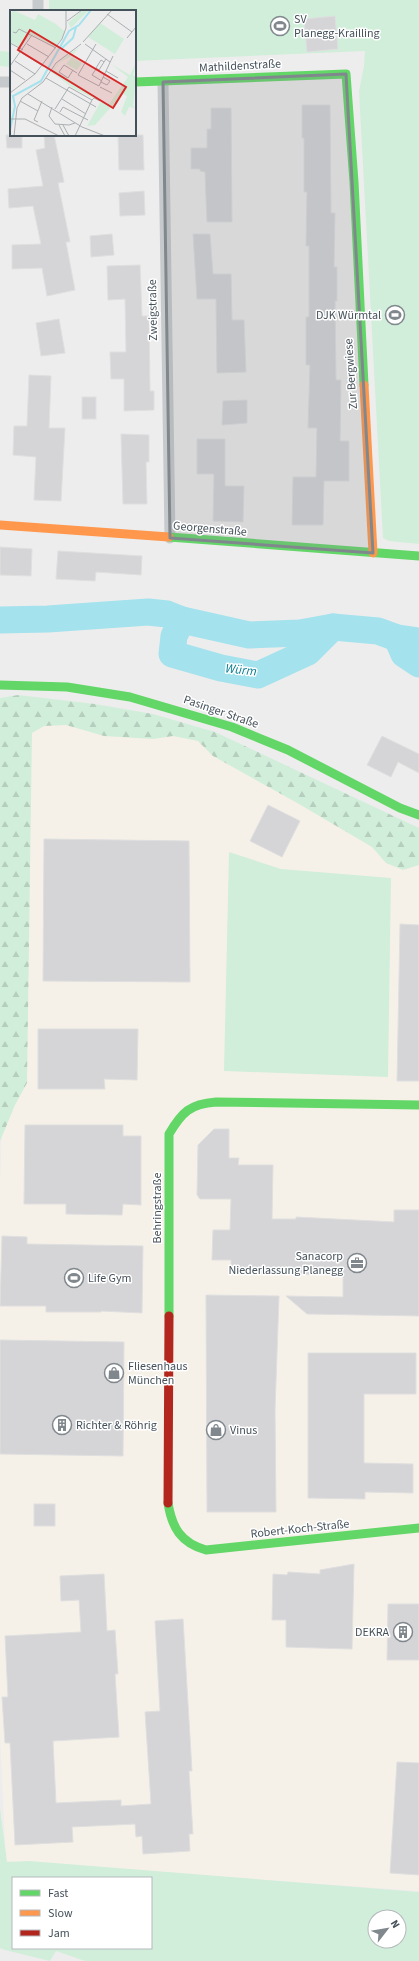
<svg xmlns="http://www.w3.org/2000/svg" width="419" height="1961" viewBox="0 0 419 1961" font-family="'Source Sans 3',sans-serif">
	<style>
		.commercial { fill: #f6f1e8 }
		.grass { fill: #d1eeda; fill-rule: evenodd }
		.forest { fill: url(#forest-firs) }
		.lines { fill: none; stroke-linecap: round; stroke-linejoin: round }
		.river { stroke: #a4e2ed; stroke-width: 27 }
		.building { fill: #d5d5d7; stroke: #dfdfe0 }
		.street { stroke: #c7cacc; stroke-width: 11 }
		.fast { stroke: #63d668; stroke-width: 9 }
		.slow { stroke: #ff974d; stroke-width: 9 }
		.jam { stroke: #b3261e; stroke-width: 9 }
		.marked { fill: #80888d; fill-opacity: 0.2; stroke: #80888d; stroke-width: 3; stroke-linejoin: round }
		.labels { text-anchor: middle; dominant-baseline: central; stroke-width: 3; stroke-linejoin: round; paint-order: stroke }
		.poi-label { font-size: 12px; fill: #45515a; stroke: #fff; text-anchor: start }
		.street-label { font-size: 12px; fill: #45515a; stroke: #fff }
		.water-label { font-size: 13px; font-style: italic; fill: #0a7d92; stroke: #fff }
		.inset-river { fill: none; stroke: #a4e2ed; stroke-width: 2 }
		.inset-road { fill: none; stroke: #aaafb2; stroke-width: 1 }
		.view { fill: #d62828; fill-opacity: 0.15; stroke: #d62828; stroke-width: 2 }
		.inset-edge { fill: none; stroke: #45515a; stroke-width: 2 }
	</style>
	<defs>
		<pattern id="forest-firs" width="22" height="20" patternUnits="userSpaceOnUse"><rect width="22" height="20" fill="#d1eeda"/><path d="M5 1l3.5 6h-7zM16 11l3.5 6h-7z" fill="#b5cebd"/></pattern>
	</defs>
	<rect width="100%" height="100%" fill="#eeeded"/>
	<polygon class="commercial" points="15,710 38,710 222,745 419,831 419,1891 6,1861 0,1732 0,1187"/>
	<g class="grass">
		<polygon points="49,0 419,0 419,544 389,541 383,538 359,91 364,66 365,51 135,61 135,11 49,11"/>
		<polygon points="0,51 11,52 11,67 0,66"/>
		<polygon points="229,852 281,869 391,878 388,1077 224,1071"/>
		<path d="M0,1808L7,1862L29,1861L419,1892V1961H85L56,1951L50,1961L5,1950L0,1948ZM13,1878H151V1948H13ZM375,1917H399V1941H375Z"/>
	</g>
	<polygon class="forest" points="18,695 95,704 153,714 215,732 419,828 419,865 403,870 386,863 372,847 299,804 213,756 198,741 173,736 153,739 104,736 66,725 44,726 32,733 27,1083 15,1105 0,1141 0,698"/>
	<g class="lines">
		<g class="river">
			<polyline points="0,620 48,619 148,612 167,614 182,620 249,635 300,633 333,627 378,631 397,638 419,641"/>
			<polyline points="182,620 174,636 172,654 221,668 258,675 308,652 333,627"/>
			<polyline points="397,638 404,654 419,664"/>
		</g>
	</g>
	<g class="building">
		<polygon points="335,16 338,49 307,52 304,19"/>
		<polygon points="302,105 330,105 331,213 335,213 334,267 337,267 337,301 335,301 336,380 341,380 340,441 349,441 349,481 324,481 323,525 292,525 293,477 316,477 317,428 308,428 310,365 306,365 306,317 309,317 309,246 306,246 307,192 304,192 304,138 302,138"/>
		<polygon points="211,108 231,108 232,222 207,222 205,172 200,171 200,169 191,169 191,148 207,148 207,129 211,129"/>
		<polygon points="6,135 22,135 22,148 7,148"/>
		<polygon points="44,135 54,135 64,182 58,183 70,242 66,242 75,290 47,296 42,268 12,269 12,245 41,244 33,206 9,208 8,189 43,186 36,150 45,148"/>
		<polygon points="118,135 143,135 144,170 119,170"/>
		<polygon points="144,191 145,215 120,216 119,193"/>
		<polygon points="112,234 114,255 91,257 90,236"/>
		<polygon points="193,234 210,234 213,274 231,274 232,320 244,320 246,372 217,373 216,299 197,299"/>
		<polygon points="140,265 142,316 149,316 150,391 154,391 154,410 124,411 124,379 111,379 110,352 126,352 125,299 108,300 107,266"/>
		<polygon points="59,319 65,353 41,356 36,323"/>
		<polygon points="29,375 51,376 49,428 65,428 61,501 34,500 36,457 13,455 14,426 27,426"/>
		<rect x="82" y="397" width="14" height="22"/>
		<polygon points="247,400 247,423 222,425 223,401"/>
		<polygon points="121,434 149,435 149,462 146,462 147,504 123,504"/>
		<polygon points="197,439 225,439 225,486 244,486 243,522 213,521 214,474 197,474"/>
		<polygon points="0,547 32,549 31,576 0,575"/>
		<polygon points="58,551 142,556 141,575 96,572 95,581 56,579"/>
		<polygon points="382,736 419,754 419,773 398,762 391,777 367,765"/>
		<polygon points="268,805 300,821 282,857 250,841"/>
		<polygon points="44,839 189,841 190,982 43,981"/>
		<polygon points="400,924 419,925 419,1081 397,1081"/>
		<polygon points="38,1029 138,1029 137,1080 104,1079 105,1089 38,1089"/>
		<polygon points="25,1125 123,1125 123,1136 141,1136 141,1205 123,1204 122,1215 66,1214 66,1204 24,1204"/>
		<polygon points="214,1129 229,1129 229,1158 239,1158 238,1165 273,1165 272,1219 296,1219 296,1217 394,1222 394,1210 419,1210 419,1316 307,1314 286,1296 343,1297 343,1275 231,1273 231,1260 212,1260 213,1230 230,1230 231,1199 200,1199 197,1195 198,1145"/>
		<polygon points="2,1236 27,1237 27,1244 143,1246 142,1313 101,1311 101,1312 46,1312 46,1306 0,1306"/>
		<polygon points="206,1295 279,1296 275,1410 276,1512 207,1512"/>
		<polygon points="0,1340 124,1342 123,1456 0,1454"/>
		<polygon points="308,1353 416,1353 416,1394 364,1394 364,1463 413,1464 413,1493 365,1492 365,1499 308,1498"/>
		<rect x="34" y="1504" width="21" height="22"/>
		<polygon points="354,1564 352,1649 286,1647 286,1620 272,1620 273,1574 287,1575 288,1572 320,1574 320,1570"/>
		<polygon points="104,1574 107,1631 115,1630 118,1674 115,1674 119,1737 53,1741 56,1803 121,1800 121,1806 151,1804 145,1712 160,1711 155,1621 183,1619 192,1771 189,1771 193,1834 189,1834 190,1851 143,1854 142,1836 136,1837 135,1824 72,1827 73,1842 15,1845 10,1743 5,1743 2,1697 8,1697 5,1636 81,1632 79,1600 61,1601 60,1576"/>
		<polygon points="388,1604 419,1604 419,1660 387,1660"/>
		<polygon points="397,1762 419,1763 419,1875 390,1873"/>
	</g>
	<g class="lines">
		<g class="street">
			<polyline points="38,11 38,0"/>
			<polyline points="0,82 11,82"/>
			<polyline points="163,82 170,538"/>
		</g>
		<g class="fast">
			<polyline points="135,82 346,74 354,182 364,385"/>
			<polyline points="169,537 419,556"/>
			<polyline points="0,685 67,687 130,697 232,727 288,750 400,808 419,815"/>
			<path d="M169,1316V1134C182,1112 190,1104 216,1102L419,1105"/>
			<path d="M168,1503C172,1528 181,1543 206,1550L419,1528"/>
		</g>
		<g class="slow">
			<polyline points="364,385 373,553"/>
			<polyline points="0,525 169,537"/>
		</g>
		<polyline class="jam" points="168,1503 169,1316"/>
	</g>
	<path class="marked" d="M346,74L373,553L170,538L163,82Z"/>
	<defs>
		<g id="stadium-ring" transform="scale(1)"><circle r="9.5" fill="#fff" stroke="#80888d" stroke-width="1.5"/><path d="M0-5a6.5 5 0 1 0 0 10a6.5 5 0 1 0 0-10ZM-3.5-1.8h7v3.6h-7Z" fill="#80888d"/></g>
		<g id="office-ring" transform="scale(1)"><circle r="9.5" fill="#fff" stroke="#80888d" stroke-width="1.5"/><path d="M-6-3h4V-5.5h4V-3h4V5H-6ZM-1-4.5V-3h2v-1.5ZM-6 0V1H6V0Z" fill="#80888d"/></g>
		<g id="shop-ring" transform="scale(1)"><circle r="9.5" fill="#fff" stroke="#80888d" stroke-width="1.5"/><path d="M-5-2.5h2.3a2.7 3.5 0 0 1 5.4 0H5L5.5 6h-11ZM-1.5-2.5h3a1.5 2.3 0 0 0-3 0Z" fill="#80888d"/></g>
		<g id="building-ring" transform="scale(1)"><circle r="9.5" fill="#fff" stroke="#80888d" stroke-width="1.5"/><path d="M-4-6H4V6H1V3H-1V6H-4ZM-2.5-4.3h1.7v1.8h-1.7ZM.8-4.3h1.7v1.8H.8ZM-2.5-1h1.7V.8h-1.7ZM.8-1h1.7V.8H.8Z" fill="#80888d"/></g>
	</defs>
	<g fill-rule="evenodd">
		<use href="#stadium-ring" x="280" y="26"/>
		<use href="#stadium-ring" x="395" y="315"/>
		<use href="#office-ring" x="357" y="1263"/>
		<use href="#stadium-ring" x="74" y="1278"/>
		<use href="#shop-ring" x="114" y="1373"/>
		<use href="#building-ring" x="62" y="1425"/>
		<use href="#shop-ring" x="216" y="1430"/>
		<use href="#building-ring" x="403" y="1632"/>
	</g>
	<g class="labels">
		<g class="poi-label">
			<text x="294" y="19">SV<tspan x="294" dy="14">Planegg-Krailling</tspan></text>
			<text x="381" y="315" text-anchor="end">DJK Würmtal</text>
			<text x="343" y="1256" text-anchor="end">Sanacorp<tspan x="343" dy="14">Niederlassung Planegg</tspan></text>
			<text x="88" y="1278">Life Gym</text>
			<text x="128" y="1366">Fliesenhaus<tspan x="128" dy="14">München</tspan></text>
			<text x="76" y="1425">Richter &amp; Röhrig</text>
			<text x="230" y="1430">Vinus</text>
			<text x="389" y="1632" text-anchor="end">DEKRA</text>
		</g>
		<g class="street-label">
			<text transform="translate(240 66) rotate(-3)">Mathildenstraße</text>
			<text transform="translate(153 310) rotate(-91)">Zweigstraße</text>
			<text transform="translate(351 374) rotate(-94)">Zur Bergwiese</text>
			<text transform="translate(210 529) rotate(5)">Georgenstraße</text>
			<text transform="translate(221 712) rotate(19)">Pasinger Straße</text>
			<text transform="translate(157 1208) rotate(-90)">Behringstraße</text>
			<text transform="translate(300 1529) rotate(-6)">Robert-Koch-Straße</text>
		</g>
		<g class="water-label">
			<text transform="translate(241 670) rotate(6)">Würm</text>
		</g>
	</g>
	<g transform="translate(10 10)">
		<rect width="126" height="126" fill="#eeeded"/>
		<path d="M3,0L25,10L28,4L46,14L55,22L52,28L45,37L21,24L10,38L0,32V6ZM73,0H79L61,18L58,13ZM90,13L114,29L105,44L78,27ZM62,47L72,53L67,60L56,54ZM126,53L123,65L126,67L123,96L126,98L119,97L115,106L111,102L117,86L113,84L85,115L77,116L90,93L92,91L99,94L118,67L101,54L120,65Z" fill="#d1eeda"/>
		<path d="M69,37L62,46L50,52L44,60L85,86L83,88L63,78L41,62L50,51Z" fill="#d1eeda"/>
		<path class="inset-river" d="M51,39L63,28L66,17M0,120L5,96L3,86L31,71L59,21L69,15L81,0"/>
		<path class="inset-road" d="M97,4L122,22M57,11L72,0M3,22L6,23L9,19L46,38M117,28L126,17M73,32L102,0M0,33L13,40M17,34L39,47M75,34L100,52M86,34L68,65L89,76L103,46M12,43L33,56M5,51L25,64M94,52L89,60L86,58L91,50L94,52L96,49M0,56L22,25M0,60L15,70M63,60L58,68L49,62L54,55L67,63M96,61L108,68M36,68L86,97M92,71L82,65L86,59L95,65M91,72L97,75L100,71L93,67M90,77L102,83M0,83L25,64L52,29L56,18V0M18,84L72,117L95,126M52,89L76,104M10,91L28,101M42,97L39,106L45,114L59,115L65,113M45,99L59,77L82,90M50,102L53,97L78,110M0,109H15L49,126M28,112L24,110L32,91M49,115L55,126M53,115L59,126M4,126L7,98L12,88L33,72L46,53L71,34M65,126L82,90L84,88L90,91"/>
		<path class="view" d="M20,20L116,77L103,98L8,40Z"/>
		<rect width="126" height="126" class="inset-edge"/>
	</g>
	<rect x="12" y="1877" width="140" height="72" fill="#ffffff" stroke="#b5b9bd"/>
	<rect x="20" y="1890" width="20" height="6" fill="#63d668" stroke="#b5b9bd"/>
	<text x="48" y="1897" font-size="12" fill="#45515a">Fast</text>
	<rect x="20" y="1910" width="20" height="6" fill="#ff974d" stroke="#b5b9bd"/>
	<text x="48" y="1917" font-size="12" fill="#45515a">Slow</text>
	<rect x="20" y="1930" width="20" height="6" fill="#b3261e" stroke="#b5b9bd"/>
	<text x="48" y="1937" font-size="12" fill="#45515a">Jam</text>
	<g transform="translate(387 1929) rotate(59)"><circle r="19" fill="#ffffff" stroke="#b5b9bd"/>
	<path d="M0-3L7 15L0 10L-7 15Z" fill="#80888d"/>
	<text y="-6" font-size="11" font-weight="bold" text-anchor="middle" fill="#45515a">N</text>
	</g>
</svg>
